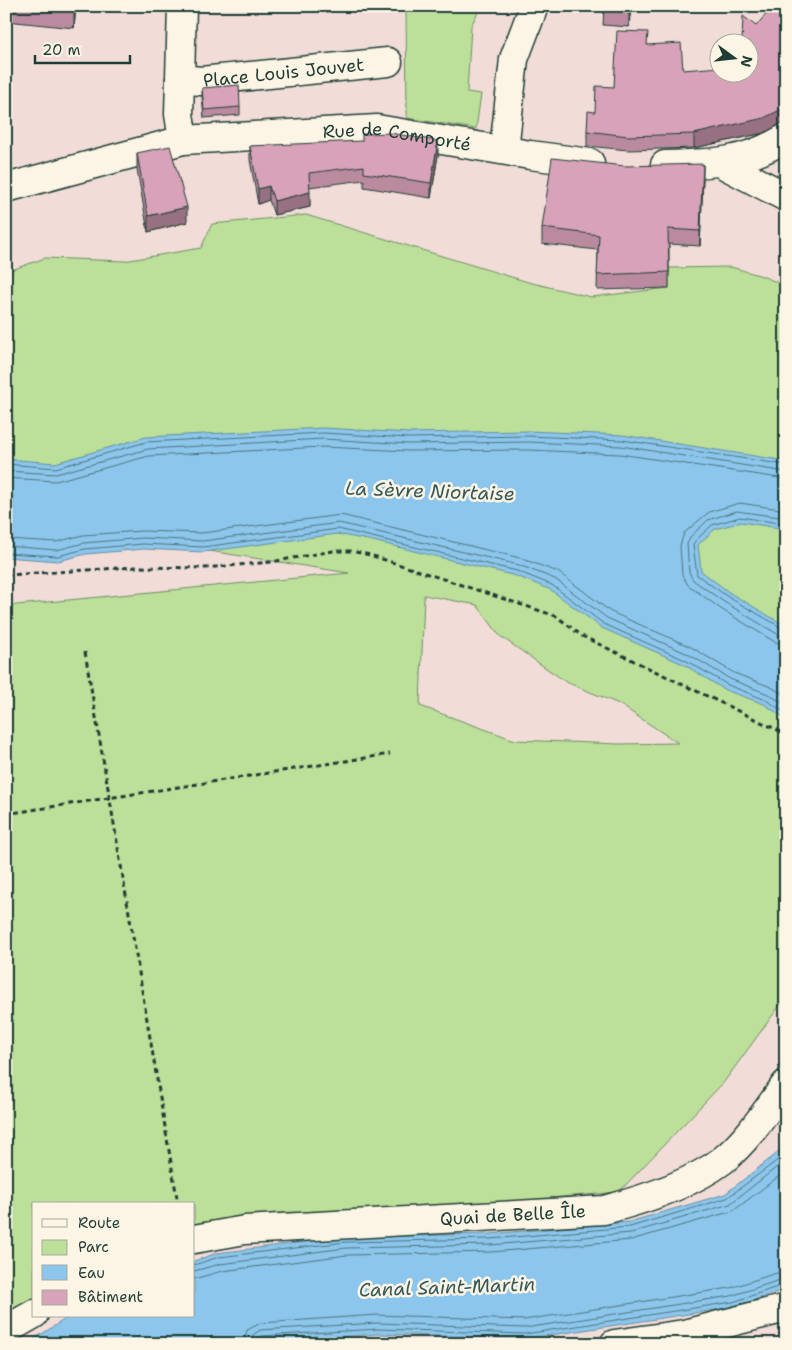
<svg xmlns="http://www.w3.org/2000/svg" width="792" height="1350" viewBox="0 0 792 1350" font-family="'Shantell Sans',sans-serif">
	<style>
		.green { fill: #bcdf99; stroke: #6e8e66; fill-rule: evenodd }
		.water { fill: #8dc6ec; stroke: #618fa2 }
		.lines { fill: none; stroke-linecap: round; stroke-linejoin: round }
		.shore { stroke: #4b747e; stroke-width: 1 }
		.street-casing { stroke: #1f3d34; stroke-width: 31 }
		.secondary-casing { stroke: #1f3d34; stroke-width: 31 }
		.path { stroke: #1f3d34; stroke-width: 3; stroke-dasharray: 5 4; stroke-linecap: butt }
		.street { stroke: #fcf5e5; stroke-width: 28 }
		.secondary { stroke: #fcf5e5; stroke-width: 28 }
		.wall { fill: #ba8b9f; stroke: #1f3d34 }
		.shaded-wall { fill: #977182; stroke: #1f3d34 }
		.building { fill: #d8a2b9; stroke: #1f3d34 }
		.labels { text-anchor: middle; dominant-baseline: central; stroke-width: 5; stroke-linejoin: round; paint-order: stroke }
		.street-label { font-size: 18px; fill: #1f3d34; stroke: #fcf5e5 }
		.water-label { font-size: 19px; font-style: italic; fill: #355859; stroke: #fcf5e5 }
	</style>
	<rect width="100%" height="100%" fill="#f1dcd8"/>
	<filter id="ink" filterUnits="userSpaceOnUse"><feTurbulence type="fractalNoise" baseFrequency=".02" numOctaves="2"/><feDisplacementMap in="SourceGraphic" scale="10" xChannelSelector="R" yChannelSelector="G"/><feConvolveMatrix kernelMatrix="1 2 1 2 8 2 1 2 1" color-interpolation-filters="sRGB"/></filter>
	<g filter="url(#ink)">
		<g class="green">
			<polygon points="406,6 481,6 471,26 467,92 481,94 476,129 407,118"/>
			<path d="M306,215L528,282L591,297L669,288V268L731,267L762,276L786,286V997L724,1082L619,1192L194,1229V1204H34V1303L6,1318V606L349,573L6,519V272L45,258L124,261L201,248L212,224ZM424,595L477,605L500,636L566,682L619,704L678,743L619,744L515,740L420,706Z"/>
		</g>
		<g class="water">
			<polygon points="323,428 409,433 528,431 622,435 786,461 786,529 741,522 715,529 698,545 701,571 730,593 786,626 786,719 764,704 725,690 683,664 602,628 551,590 516,576 373,541 337,534 203,552 144,549 86,554 58,561 6,557 6,459 55,463 146,437"/>
			<polygon points="786,1142 786,1289 734,1307 525,1339 378,1334 250,1344 26,1344 70,1316 194,1316 194,1261 217,1253 345,1237 490,1234 629,1222 725,1194 775,1155"/>
		</g>
		<g class="lines">
			<g class="shore">
				<polyline points="6,464 56,468 146,442 323,433 409,438 528,436 622,440 786,465"/>
				<polyline points="6,471 56,474 148,449 323,439 409,444 528,442 621,446 786,472"/>
				<polyline points="6,478 56,481 149,456 323,447 409,451 528,450 620,454 786,479"/>
				<polyline points="786,510 740,503 709,512 684,533 680,546 682,575 688,585 721,609 775,642 786,644"/>
				<polyline points="786,518 737,511 708,520 690,537 687,544 689,572 693,580 724,602 779,635 786,636"/>
				<polyline points="786,524 740,517 712,525 695,541 693,545 697,575 728,597 786,630"/>
				<polyline points="6,539 56,542 83,535 142,531 202,533 341,515 520,558 558,572 611,612 691,647 734,673 771,687 786,696"/>
				<polyline points="6,546 57,550 84,543 143,538 203,541 339,523 519,565 555,579 607,618 688,654 730,679 768,694 786,705"/>
				<polyline points="6,553 58,556 85,549 143,544 203,547 338,529 517,571 552,585 604,624 685,660 728,685 766,700 786,713"/>
				<polyline points="194,1265 219,1257 346,1242 490,1239 630,1227 727,1198 779,1159 786,1150"/>
				<polyline points="194,1271 220,1264 346,1248 490,1245 631,1233 730,1204 786,1160"/>
				<polyline points="194,1279 222,1271 347,1255 491,1252 631,1240 733,1211 786,1171"/>
				<polyline points="243,1344 247,1330 261,1323 377,1315 524,1320 730,1288 786,1270"/>
				<polyline points="250,1344 253,1335 260,1330 377,1323 525,1328 731,1296 786,1278"/>
				<polyline points="257,1344 258,1339 262,1336 378,1329 525,1334 733,1302 786,1284"/>
			</g>
			<g class="street-casing">
				<g id="street">
					<polyline points="182,6 179,114 183,140"/>
					<path id="s1" d="M180,79L201,81L388,62"/>
					<polyline points="504,150 514,59 534,6"/>
					<polyline points="721,163 786,197"/>
					<path id="s2" d="M194,1239L245,1230L604,1210C643,1200 690,1185 723,1160C748,1140 767,1110 786,1084"/>
					<polyline points="6,1330 34,1314"/>
					<polyline points="614,1344 684,1334 786,1308"/>
				</g>
			</g>
			<g class="secondary-casing">
				<g id="secondary">
					<path d="M665,165C710,164 748,163 786,137"/>
					<path id="s3" d="M6,188L183,140L377,129L530,155L590,163"/>
				</g>
			</g>
			<g class="path">
				<polyline points="6,575 136,567 205,568 271,562 333,551 351,551 370,555 556,616 582,636 786,734"/>
				<polyline points="85,652 178,1204"/>
				<polyline points="6,814 390,754"/>
			</g>
			<use href="#street" class="street"/>
			<use href="#secondary" class="secondary"/>
		</g>
		<g class="wall">
			<polygon points="6,6 76,6 74,28 6,21"/>
			<polygon points="604,6 631,6 629,27 603,25"/>
			<polygon points="786,6 786,122 764,133 694,148 628,150 587,146 587,131 595,112 614,87 648,45 683,70 750,72 756,26"/>
			<polygon points="202,88 240,107 240,115 204,118 202,97"/>
			<polygon points="250,146 438,155 431,198 364,187 364,180 309,187 310,207 274,215 269,200 258,204 250,160"/>
			<polygon points="137,153 187,222 148,232 137,169"/>
			<polygon points="703,179 700,246 669,244 669,288 597,290 598,250 542,244 542,228"/>
		</g>
		<g class="shaded-wall">
			<polygon points="74,6 76,6 74,28"/>
			<polygon points="629,6 631,6 629,27"/>
			<polygon points="785,107 785,121 764,133 694,148 694,134"/>
			<polygon points="438,141 438,155 431,198 431,183"/>
			<polygon points="703,164 703,179 700,246 700,231"/>
			<polygon points="269,186 269,200 258,204 258,189"/>
			<polygon points="310,192 310,207 274,215 274,201"/>
			<polygon points="187,207 187,222 148,232 148,216"/>
		</g>
		<g class="building">
			<polygon points="604,6 629,6 629,12 603,9"/>
			<polygon points="773,6 786,6 786,107 764,118 694,134 628,136 587,131 588,111 595,112 596,86 614,87 617,31 648,32 647,45 681,43 683,70 720,67 720,72 750,72 750,42 742,42 743,16 756,26"/>
			<polygon points="239,85 240,107 204,110 202,88"/>
			<polygon points="390,133 438,141 431,183 364,173 364,166 309,173 310,192 274,201 269,186 258,189 250,146 362,141 362,134"/>
			<polygon points="170,146 187,207 148,216 137,153"/>
			<polygon points="552,158 625,166 703,164 700,231 668,229 669,272 597,275 599,235 542,228"/>
		</g>
	</g>
	<g class="labels">
		<g class="street-label">
			<text stroke="none"><textPath href="#s1" startOffset="104">Place Louis Jouvet</textPath></text>
			<text stroke="none"><textPath href="#s3" startOffset="398">Rue de Comporté</textPath></text>
			<text stroke="none"><textPath href="#s2" startOffset="320">Quai de Belle Île</textPath></text>
		</g>
		<g class="water-label">
			<text transform="translate(430 491) rotate(2)">La Sèvre Niortaise</text>
			<text transform="translate(447 1287) rotate(-2)">Canal Saint-Martin</text>
		</g>
	</g>
	<rect width="792" height="1350" fill="none" stroke="#fcf5e5" stroke-width="25"/>
	<rect x="12" y="12" width="767" height="1325" fill="none" stroke="#1f3d34" stroke-width="2" filter="url(#ink)"/>
	<rect x="32" y="1202" width="162" height="115" fill="#fcf5e5" stroke="#a4ab9e"/>
	<rect x="42" y="1219" width="25" height="8" fill="#fcf5e5" stroke="#a4ab9e"/>
	<text x="78" y="1228" font-size="15" fill="#1f3d34">Route</text>
	<rect x="42" y="1240" width="25" height="15" fill="#bcdf99" stroke="#a4ab9e"/>
	<text x="78" y="1252" font-size="15" fill="#1f3d34">Parc</text>
	<rect x="42" y="1265" width="25" height="15" fill="#8dc6ec" stroke="#a4ab9e"/>
	<text x="78" y="1278" font-size="15" fill="#1f3d34">Eau</text>
	<rect x="42" y="1290" width="25" height="15" fill="#d8a2b9" stroke="#a4ab9e"/>
	<text x="78" y="1302" font-size="15" fill="#1f3d34">Bâtiment</text>
	<g transform="translate(734 58) rotate(105)"><circle r="24" fill="#fcf5e5" stroke="#a4ab9e"/>
	<path d="M0-4L9 19L0 12L-9 19Z" fill="#1f3d34"/>
	<text y="-8" font-size="14" font-weight="bold" text-anchor="middle" fill="#1f3d34">N</text>
	</g>
	<path d="M35 55v8h95v-8" fill="none" stroke="#1f3d34" stroke-width="2.5"/>
	<text x="42" y="55" font-size="15" fill="#1f3d34" stroke="#fcf5e5" stroke-width="4" paint-order="stroke">20 m</text>
</svg>
